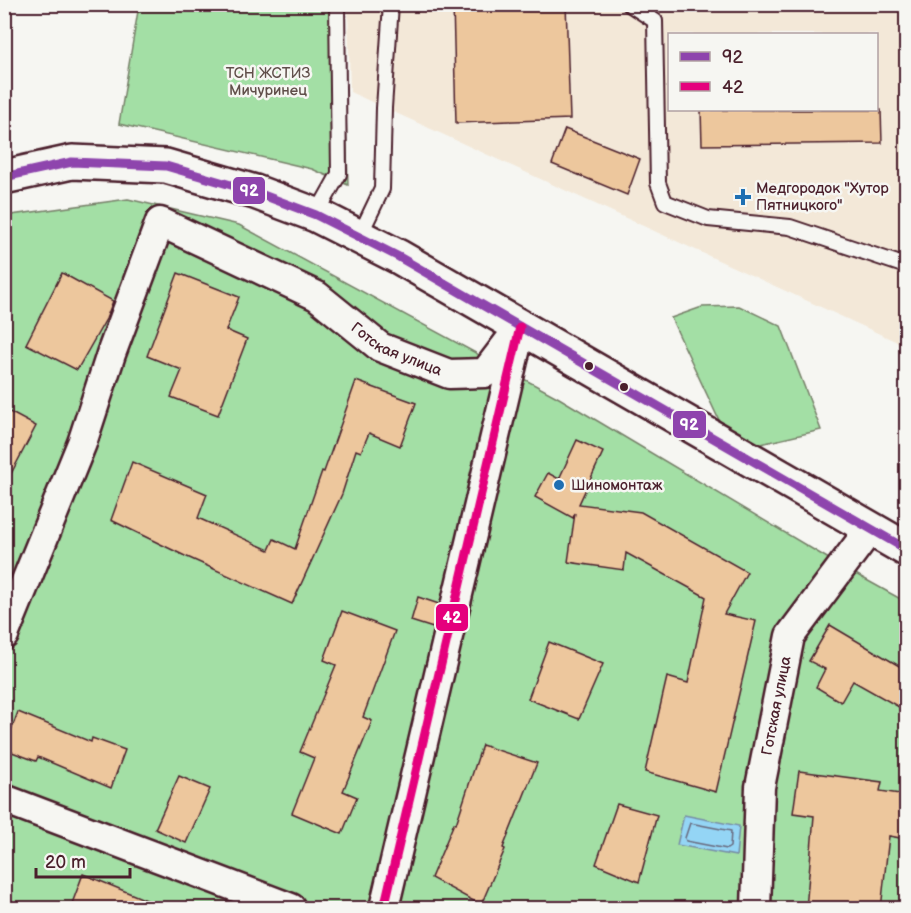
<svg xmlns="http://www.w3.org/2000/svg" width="911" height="913" viewBox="0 0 911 913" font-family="'Balsamiq Sans',sans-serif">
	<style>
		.built { fill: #f3e8d8; fill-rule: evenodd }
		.green { fill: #a3dfa5; stroke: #767f68; stroke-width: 1.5 }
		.water { fill: #94d5f5; stroke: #768ca4; stroke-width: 1.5 }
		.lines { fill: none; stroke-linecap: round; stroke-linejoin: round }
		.shore { stroke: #68687c; stroke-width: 1.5 }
		.building { fill: #edc79d; stroke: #4a1f2b; stroke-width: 1.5 }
		.service-casing { stroke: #4a1f2b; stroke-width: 18 }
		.minor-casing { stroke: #4a1f2b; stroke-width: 33 }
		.secondary-casing { stroke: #4a1f2b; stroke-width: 38 }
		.service { stroke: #f6f6f2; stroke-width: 14 }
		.minor { stroke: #f6f6f2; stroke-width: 28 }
		.secondary { stroke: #f6f6f2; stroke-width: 33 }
		.bus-1-casing { stroke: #f6f6f2; stroke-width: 14 }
		.bus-2-casing { stroke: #f6f6f2; stroke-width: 14 }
		.bus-1 { stroke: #8e44ad; stroke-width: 9 }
		.bus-2 { stroke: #e5007d; stroke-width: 9 }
		.poi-dot { fill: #1f6fb2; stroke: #f6f6f2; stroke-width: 2 }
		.bus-dot { fill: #4a1f2b; stroke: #f6f6f2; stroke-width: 2 }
		.labels { text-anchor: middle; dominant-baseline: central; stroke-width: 5; stroke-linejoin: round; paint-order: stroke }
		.park-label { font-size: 15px; fill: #604f4a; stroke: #f6f6f2 }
		.poi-label { font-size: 15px; fill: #4a1f2b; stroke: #f6f6f2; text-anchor: start }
		.street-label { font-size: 15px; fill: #4a1f2b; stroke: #f6f6f2 }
		.line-badge { stroke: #f6f6f2; stroke-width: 2 }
		.badge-label { font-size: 16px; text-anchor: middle; font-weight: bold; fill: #fff }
	</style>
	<rect width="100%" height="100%" fill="#f6f6f2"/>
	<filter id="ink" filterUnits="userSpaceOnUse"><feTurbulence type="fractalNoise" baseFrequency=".0167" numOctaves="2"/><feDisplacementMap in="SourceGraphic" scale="12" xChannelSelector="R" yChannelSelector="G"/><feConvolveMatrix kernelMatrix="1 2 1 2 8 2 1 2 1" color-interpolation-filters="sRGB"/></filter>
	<g filter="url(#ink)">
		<path class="built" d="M348,5H905L906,346L350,92ZM670,34H876V110H670Z"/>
		<g class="green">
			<polygon points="139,5 343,5 348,185 312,169 119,124"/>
			<polygon points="128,199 239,225 559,398 834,562 906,602 906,908 5,908 4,216"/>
			<polygon points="739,306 781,326 821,430 761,444 726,435 671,318 702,307"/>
		</g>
		<polygon class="water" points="684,815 739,826 736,856 677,845"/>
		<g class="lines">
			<polygon class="shore" points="690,823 731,831 730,847 727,849 686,841 685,838"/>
		</g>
		<g class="building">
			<polygon points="453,4 566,4 570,119 456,123"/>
			<polygon points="701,110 881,110 882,143 702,145"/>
			<polygon points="565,129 640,159 627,195 552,164"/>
			<polygon points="62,273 113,301 106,319 77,370 26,344"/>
			<polygon points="178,273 239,297 226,330 247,339 218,415 171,397 182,370 147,356"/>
			<polygon points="356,381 416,403 400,446 369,433 361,452 356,450 342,494 292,604 185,556 111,520 132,462 207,494 198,518 269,550 274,539 295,549 322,471 324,472"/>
			<polygon points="4,409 36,426 4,487"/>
			<polygon points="577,440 603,452 579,504 641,512 747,572 724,614 756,621 716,792 645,772 667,677 688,683 706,597 626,553 624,570 568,562 575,513 573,518 535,497 548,473 559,479"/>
			<polygon points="418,597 439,604 433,628 411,621"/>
			<polygon points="342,611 395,631 363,717 372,721 343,791 357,797 342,834 292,813 314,758 300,752 336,665 324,660"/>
			<polygon points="830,625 906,670 906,711 853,681 841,702 816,687 825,669 809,661"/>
			<polygon points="549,642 603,664 579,719 528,699"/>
			<polygon points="18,712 91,742 92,738 125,750 111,788 38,757 36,761 4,749"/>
			<polygon points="482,745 537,763 503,848 505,849 481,905 431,878 454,823 456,824"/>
			<polygon points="799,771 882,782 880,791 906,795 906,839 889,836 881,909 806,909 814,816 793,813"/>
			<polygon points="179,776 210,789 186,843 155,829"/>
			<polygon points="617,804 657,815 639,882 596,864"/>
			<polygon points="83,874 166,908 165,909 70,909"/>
		</g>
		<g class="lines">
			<g class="service-casing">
				<g id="service">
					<polyline points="629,4 655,21 658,183 665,202 708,219 790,227 906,266"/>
					<polyline points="316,215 339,174 337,4"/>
					<polyline points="359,237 382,189 384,108 391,4"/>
				</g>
			</g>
			<g class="minor-casing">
				<g id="minor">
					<path id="s1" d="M4,635L82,443L111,354L160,222L317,296L380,347L449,374L485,373L520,327"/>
					<polyline points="4,799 291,908"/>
					<polyline points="384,908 519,335"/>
					<path id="s2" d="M756,908L760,787L790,636L870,529"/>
				</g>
			</g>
			<g class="secondary-casing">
				<polyline id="secondary" points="4,177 72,162 166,166 255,192 316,215 399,257 906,549"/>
			</g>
			<use href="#service" class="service"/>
			<use href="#minor" class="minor"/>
			<use href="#secondary" class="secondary"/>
			<g class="bus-1-casing">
				<polyline id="bus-1" points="4,177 72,162 166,166 255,192 316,215 399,257 906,549"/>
			</g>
			<g class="bus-2-casing">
				<polyline id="bus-2" points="384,908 520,327"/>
			</g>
			<use href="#bus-1" class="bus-1"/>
			<use href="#bus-2" class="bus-2"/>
		</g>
	</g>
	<g class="poi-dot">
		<path d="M740 188h6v6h6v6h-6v6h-6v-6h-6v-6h6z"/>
		<circle cx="559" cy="485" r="6"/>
	</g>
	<g class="bus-dot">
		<circle cx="589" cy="366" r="5"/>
		<circle cx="624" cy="387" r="5"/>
	</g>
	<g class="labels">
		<g class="park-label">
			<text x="268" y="73">ТСН ЖСТИЗ<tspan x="268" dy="17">Мичуринец</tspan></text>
		</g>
		<g class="poi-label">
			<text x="756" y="188">Медгородок "Хутор<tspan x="756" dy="17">Пятницкого"</tspan></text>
			<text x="571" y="485">Шиномонтаж</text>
		</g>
		<g class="street-label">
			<text stroke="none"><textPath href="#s1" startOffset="712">Готская улица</textPath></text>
			<text stroke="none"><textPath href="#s2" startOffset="204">Готская улица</textPath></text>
		</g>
	</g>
	<g class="line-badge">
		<rect x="232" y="176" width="34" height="29" rx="6" fill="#8e44ad"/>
		<rect x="672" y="410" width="35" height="29" rx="6" fill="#8e44ad"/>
		<rect x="435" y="603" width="34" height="29" rx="6" fill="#e5007d"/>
	</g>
	<g class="badge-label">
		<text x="249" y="196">92</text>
		<text x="689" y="430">92</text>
		<text x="452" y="623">42</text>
	</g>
	<rect width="911" height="913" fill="none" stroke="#f6f6f2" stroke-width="24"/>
	<rect x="12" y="12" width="887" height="889" fill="none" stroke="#4a1f2b" stroke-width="2" filter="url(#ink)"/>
	<rect x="668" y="33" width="210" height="78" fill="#f6f6f2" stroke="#b1a0a2" stroke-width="1.5"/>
	<rect x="680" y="52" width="30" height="9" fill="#8e44ad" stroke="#b1a0a2" stroke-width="1.5"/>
	<text x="722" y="63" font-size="18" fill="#4a1f2b">92</text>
	<rect x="680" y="82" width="30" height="9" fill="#e5007d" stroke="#b1a0a2" stroke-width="1.5"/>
	<text x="722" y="93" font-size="18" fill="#4a1f2b">42</text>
	<path d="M36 868v9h94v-9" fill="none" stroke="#4a1f2b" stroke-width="3"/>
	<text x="45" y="868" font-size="18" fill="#4a1f2b" stroke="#f6f6f2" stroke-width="4.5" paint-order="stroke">20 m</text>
</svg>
